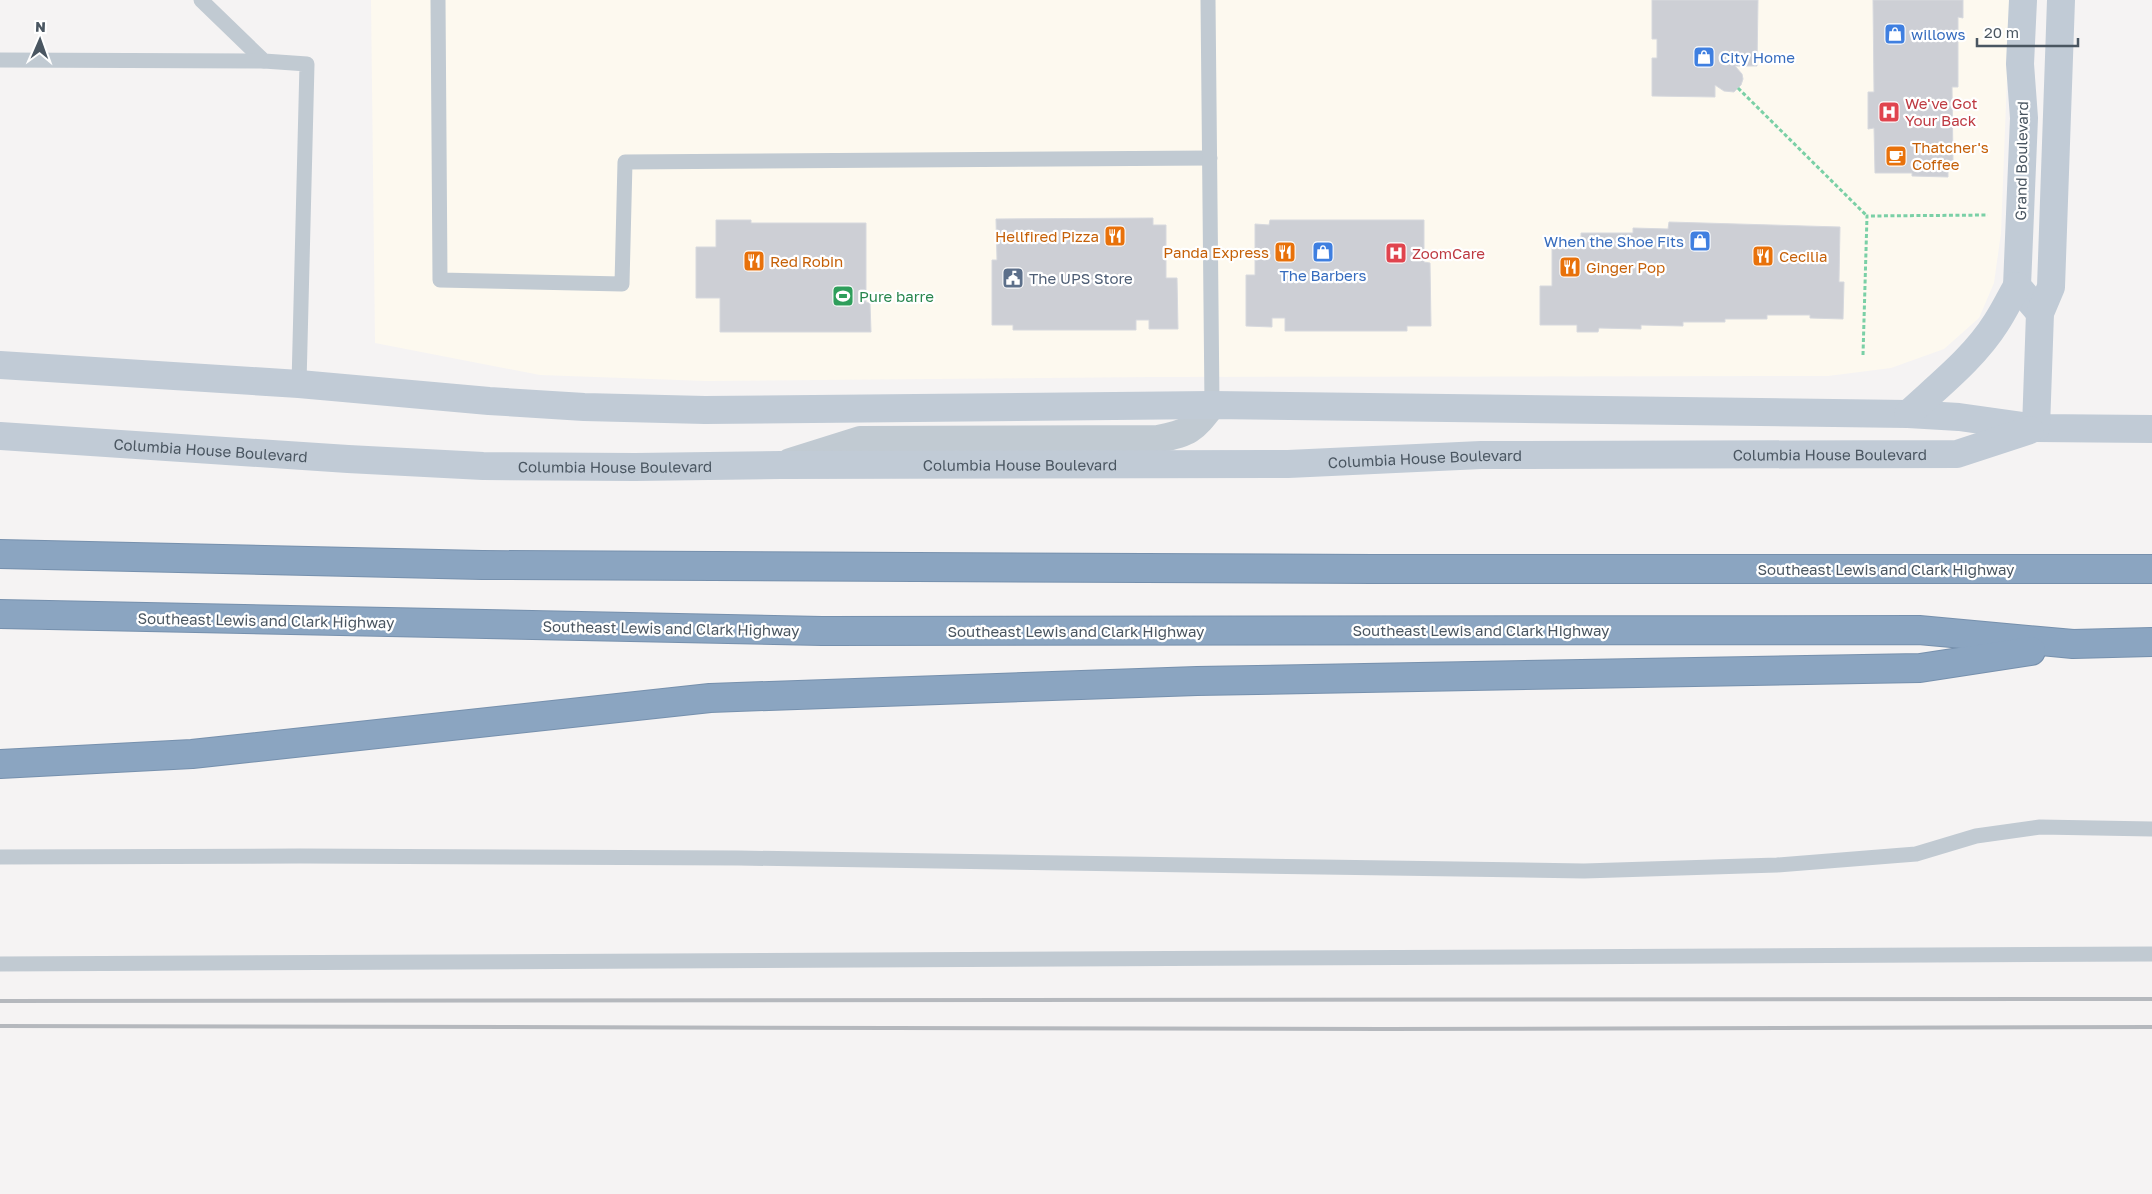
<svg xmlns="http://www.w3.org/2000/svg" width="2152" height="1194" viewBox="0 0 2152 1194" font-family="'Golos Text',sans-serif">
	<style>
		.commercial { fill: #fdf9ef }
		.building { fill: #cdcfd5; stroke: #d7d9de }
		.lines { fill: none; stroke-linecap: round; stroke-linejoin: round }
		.motorway-casing { stroke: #7690ad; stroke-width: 30 }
		.path { stroke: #7ad0a6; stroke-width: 3; stroke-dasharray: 4 2.5; stroke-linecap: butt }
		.service { stroke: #c1cad2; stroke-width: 15 }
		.tertiary { stroke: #c1cad2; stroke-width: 28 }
		.secondary { stroke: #c1cbd6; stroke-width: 28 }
		.motorway { stroke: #8ba5c1; stroke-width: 28 }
		.rail { stroke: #b5b8bd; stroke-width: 4 }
		.labels { text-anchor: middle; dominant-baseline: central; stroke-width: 4.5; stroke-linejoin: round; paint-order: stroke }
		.shop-label { font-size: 15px; fill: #366cbe; stroke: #fff; text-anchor: start }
		.health-label { font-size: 15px; fill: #be3a42; stroke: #fff; text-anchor: start }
		.food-label { font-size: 15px; fill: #c56008; stroke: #fff; text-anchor: start }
		.street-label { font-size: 15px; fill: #4a5661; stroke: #fff }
		.service-label { font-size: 15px; fill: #4e5e75; stroke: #fff; text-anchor: start }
		.leisure-label { font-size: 15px; fill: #27864d; stroke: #fff; text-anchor: start }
	</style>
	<rect width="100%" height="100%" fill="#f5f3f3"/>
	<polygon class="commercial" points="371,0 2010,0 2001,233 1994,283 1979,318 1944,349 1891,368 1828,376 1153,377 706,381 540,375 375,343"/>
	<g class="building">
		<polygon points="1652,0 1758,0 1757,66 1735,66 1742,74 1743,79 1741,85 1734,92 1724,91 1715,85 1715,97 1652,96 1652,58 1657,58 1657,39 1652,39"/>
		<polygon points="1873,0 1963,0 1963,18 1958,17 1958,87 1952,87 1953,161 1948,161 1948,177 1912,176 1912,173 1875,173 1874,128 1868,129 1868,92 1874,92"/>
		<polygon points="1153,218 1153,225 1166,225 1166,278 1177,278 1178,329 1149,329 1149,320 1136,320 1136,330 1013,330 1013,325 992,325 992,260 997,260 996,219"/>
		<polygon points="716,220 751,220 751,223 866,223 866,302 870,303 871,332 720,332 720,298 696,298 696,247 716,247"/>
		<polygon points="1270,220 1424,220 1424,262 1430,263 1431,326 1407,326 1407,331 1285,331 1285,318 1272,318 1272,327 1246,326 1246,275 1255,275 1255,224 1269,225"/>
		<polygon points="1669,222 1840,227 1839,282 1844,282 1843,319 1810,318 1810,315 1767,315 1767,319 1725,319 1725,322 1683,322 1683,326 1641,325 1641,329 1599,328 1598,332 1577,332 1577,325 1540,325 1540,286 1552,286 1552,241 1581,241 1581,233 1633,233 1633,228 1668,229"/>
	</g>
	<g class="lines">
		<g class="motorway-casing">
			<g id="motorway">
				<polyline points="0,554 482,565 1373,569 2152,569"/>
				<polyline points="0,614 822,631 1919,630 2073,644 2152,642"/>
				<polyline points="0,764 192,754 710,698 1197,681 1920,668 2031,651"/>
			</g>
		</g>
		<g class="path">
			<polyline points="1738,88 1867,216"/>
			<polyline points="1863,355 1867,216 1988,215"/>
		</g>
		<g class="service">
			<polyline points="201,0 264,61 307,64 299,384"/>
			<polyline points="438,0 440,280 622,284 625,162 1210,158"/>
			<polyline points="1208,0 1212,405"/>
			<polyline points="0,60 264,61"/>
			<polyline points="0,857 300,856 739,858 1584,871 1777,865 1916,854 1976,836 2040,827 2152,829"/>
			<polyline points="0,964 2152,954"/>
		</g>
		<path class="tertiary" d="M790,462L860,440L1158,439C1189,433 1193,430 1212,405"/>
		<g class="secondary">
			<polyline points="2023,0 2020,64 2024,118 2017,286 2040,313"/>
			<polyline points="0,365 299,384 489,401 584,407 705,410 1212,405 1908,414 1959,417 2036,428 2152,429"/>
			<path d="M1908,414C1938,386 1974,358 1996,323C2004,311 2010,298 2017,286"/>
			<polyline points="2036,428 2040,313 2051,287 2061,0"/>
			<path id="s1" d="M0,436L348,459L483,466L635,467L781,465L1288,464L1481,455L1957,454L2030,430"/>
		</g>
		<use href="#motorway" class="motorway"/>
		<g class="rail">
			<polyline points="0,1001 2152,999"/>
			<polyline points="0,1026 1384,1029 2152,1027"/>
		</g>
	</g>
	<defs>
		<g id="shop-square" transform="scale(1.125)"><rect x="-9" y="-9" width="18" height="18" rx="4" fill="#3f7fe0" stroke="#fff"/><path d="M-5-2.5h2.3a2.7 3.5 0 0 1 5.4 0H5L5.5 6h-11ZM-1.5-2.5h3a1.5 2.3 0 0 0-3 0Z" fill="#fff"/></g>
		<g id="hospital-square" transform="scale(1.125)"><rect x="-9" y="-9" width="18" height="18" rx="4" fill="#e0444e" stroke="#fff"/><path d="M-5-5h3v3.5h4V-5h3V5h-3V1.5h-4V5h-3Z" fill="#fff"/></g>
		<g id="cafe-square" transform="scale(1.125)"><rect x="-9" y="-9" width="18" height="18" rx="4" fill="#e8710a" stroke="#fff"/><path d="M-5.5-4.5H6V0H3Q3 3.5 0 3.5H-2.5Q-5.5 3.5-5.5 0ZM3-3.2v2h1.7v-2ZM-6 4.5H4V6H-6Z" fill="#fff"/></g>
		<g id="restaurant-square" transform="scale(1.125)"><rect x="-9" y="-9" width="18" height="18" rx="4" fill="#e8710a" stroke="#fff"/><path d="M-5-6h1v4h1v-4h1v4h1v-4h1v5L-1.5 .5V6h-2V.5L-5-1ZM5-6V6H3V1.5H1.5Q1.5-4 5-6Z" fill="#fff"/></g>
		<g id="civic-square" transform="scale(1.125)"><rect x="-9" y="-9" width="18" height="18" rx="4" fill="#5c6f8a" stroke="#fff"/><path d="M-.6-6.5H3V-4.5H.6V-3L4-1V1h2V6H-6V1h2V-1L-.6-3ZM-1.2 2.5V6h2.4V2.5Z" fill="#fff"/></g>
		<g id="stadium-square" transform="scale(1.125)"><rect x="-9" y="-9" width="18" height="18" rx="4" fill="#2e9e5b" stroke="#fff"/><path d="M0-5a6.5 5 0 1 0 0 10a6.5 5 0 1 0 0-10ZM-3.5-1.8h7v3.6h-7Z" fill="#fff"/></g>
	</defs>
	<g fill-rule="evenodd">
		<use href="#shop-square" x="1895" y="34"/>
		<use href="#shop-square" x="1704" y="57"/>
		<use href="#hospital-square" x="1889" y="112"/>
		<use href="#cafe-square" x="1896" y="156"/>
		<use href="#restaurant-square" x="1115" y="236"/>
		<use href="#shop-square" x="1700" y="241"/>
		<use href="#restaurant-square" x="1285" y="252"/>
		<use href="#shop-square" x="1323" y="252"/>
		<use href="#hospital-square" x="1396" y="253"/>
		<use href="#restaurant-square" x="1763" y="256"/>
		<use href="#restaurant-square" x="754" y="261"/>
		<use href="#restaurant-square" x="1570" y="267"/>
		<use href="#civic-square" x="1013" y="278"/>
		<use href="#stadium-square" x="843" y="296"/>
	</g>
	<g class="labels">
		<g class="shop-label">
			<text x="1911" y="34">willows</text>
			<text x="1720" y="57">City Home</text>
			<text x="1684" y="241" text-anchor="end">When the Shoe Fits</text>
			<text x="1323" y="275" text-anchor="middle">The Barbers</text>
		</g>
		<g class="health-label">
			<text x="1905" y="103">We've Got<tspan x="1905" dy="17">Your Back</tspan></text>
			<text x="1412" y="253">ZoomCare</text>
		</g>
		<g class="food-label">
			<text x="1912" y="147">Thatcher's<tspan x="1912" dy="17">Coffee</tspan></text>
			<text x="1099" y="236" text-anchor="end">Hellfired Pizza</text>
			<text x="1269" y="252" text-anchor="end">Panda Express</text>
			<text x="1779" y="256">Cecilia</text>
			<text x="770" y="261">Red Robin</text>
			<text x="1586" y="267">Ginger Pop</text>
		</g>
		<g class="street-label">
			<text transform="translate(2021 161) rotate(-89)">Grand Boulevard</text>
			<text stroke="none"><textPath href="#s1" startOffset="211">Columbia House Boulevard</textPath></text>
			<text stroke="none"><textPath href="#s1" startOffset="1831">Columbia House Boulevard</textPath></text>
			<text stroke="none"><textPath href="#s1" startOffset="1426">Columbia House Boulevard</textPath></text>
			<text stroke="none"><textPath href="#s1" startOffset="1021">Columbia House Boulevard</textPath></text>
			<text stroke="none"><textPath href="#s1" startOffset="616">Columbia House Boulevard</textPath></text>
			<text x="1886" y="569">Southeast Lewis and Clark Highway</text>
			<text transform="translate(266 620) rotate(1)">Southeast Lewis and Clark Highway</text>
			<text transform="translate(671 628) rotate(1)">Southeast Lewis and Clark Highway</text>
			<text x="1481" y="630">Southeast Lewis and Clark Highway</text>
			<text x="1076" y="631">Southeast Lewis and Clark Highway</text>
		</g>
		<g class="service-label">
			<text x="1029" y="278">The UPS Store</text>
		</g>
		<g class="leisure-label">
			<text x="859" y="296">Pure barre</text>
		</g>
	</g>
	<g transform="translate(40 40) rotate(2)" stroke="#ffffff" stroke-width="4" paint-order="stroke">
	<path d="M0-4L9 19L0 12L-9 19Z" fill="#4a5661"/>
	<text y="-8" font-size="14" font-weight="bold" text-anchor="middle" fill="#4a5661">N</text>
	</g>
	<path d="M1977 38v8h101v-8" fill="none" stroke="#4a5661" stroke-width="2.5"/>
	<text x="1984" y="38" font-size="15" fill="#4a5661" stroke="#ffffff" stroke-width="4" paint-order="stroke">20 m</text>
</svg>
